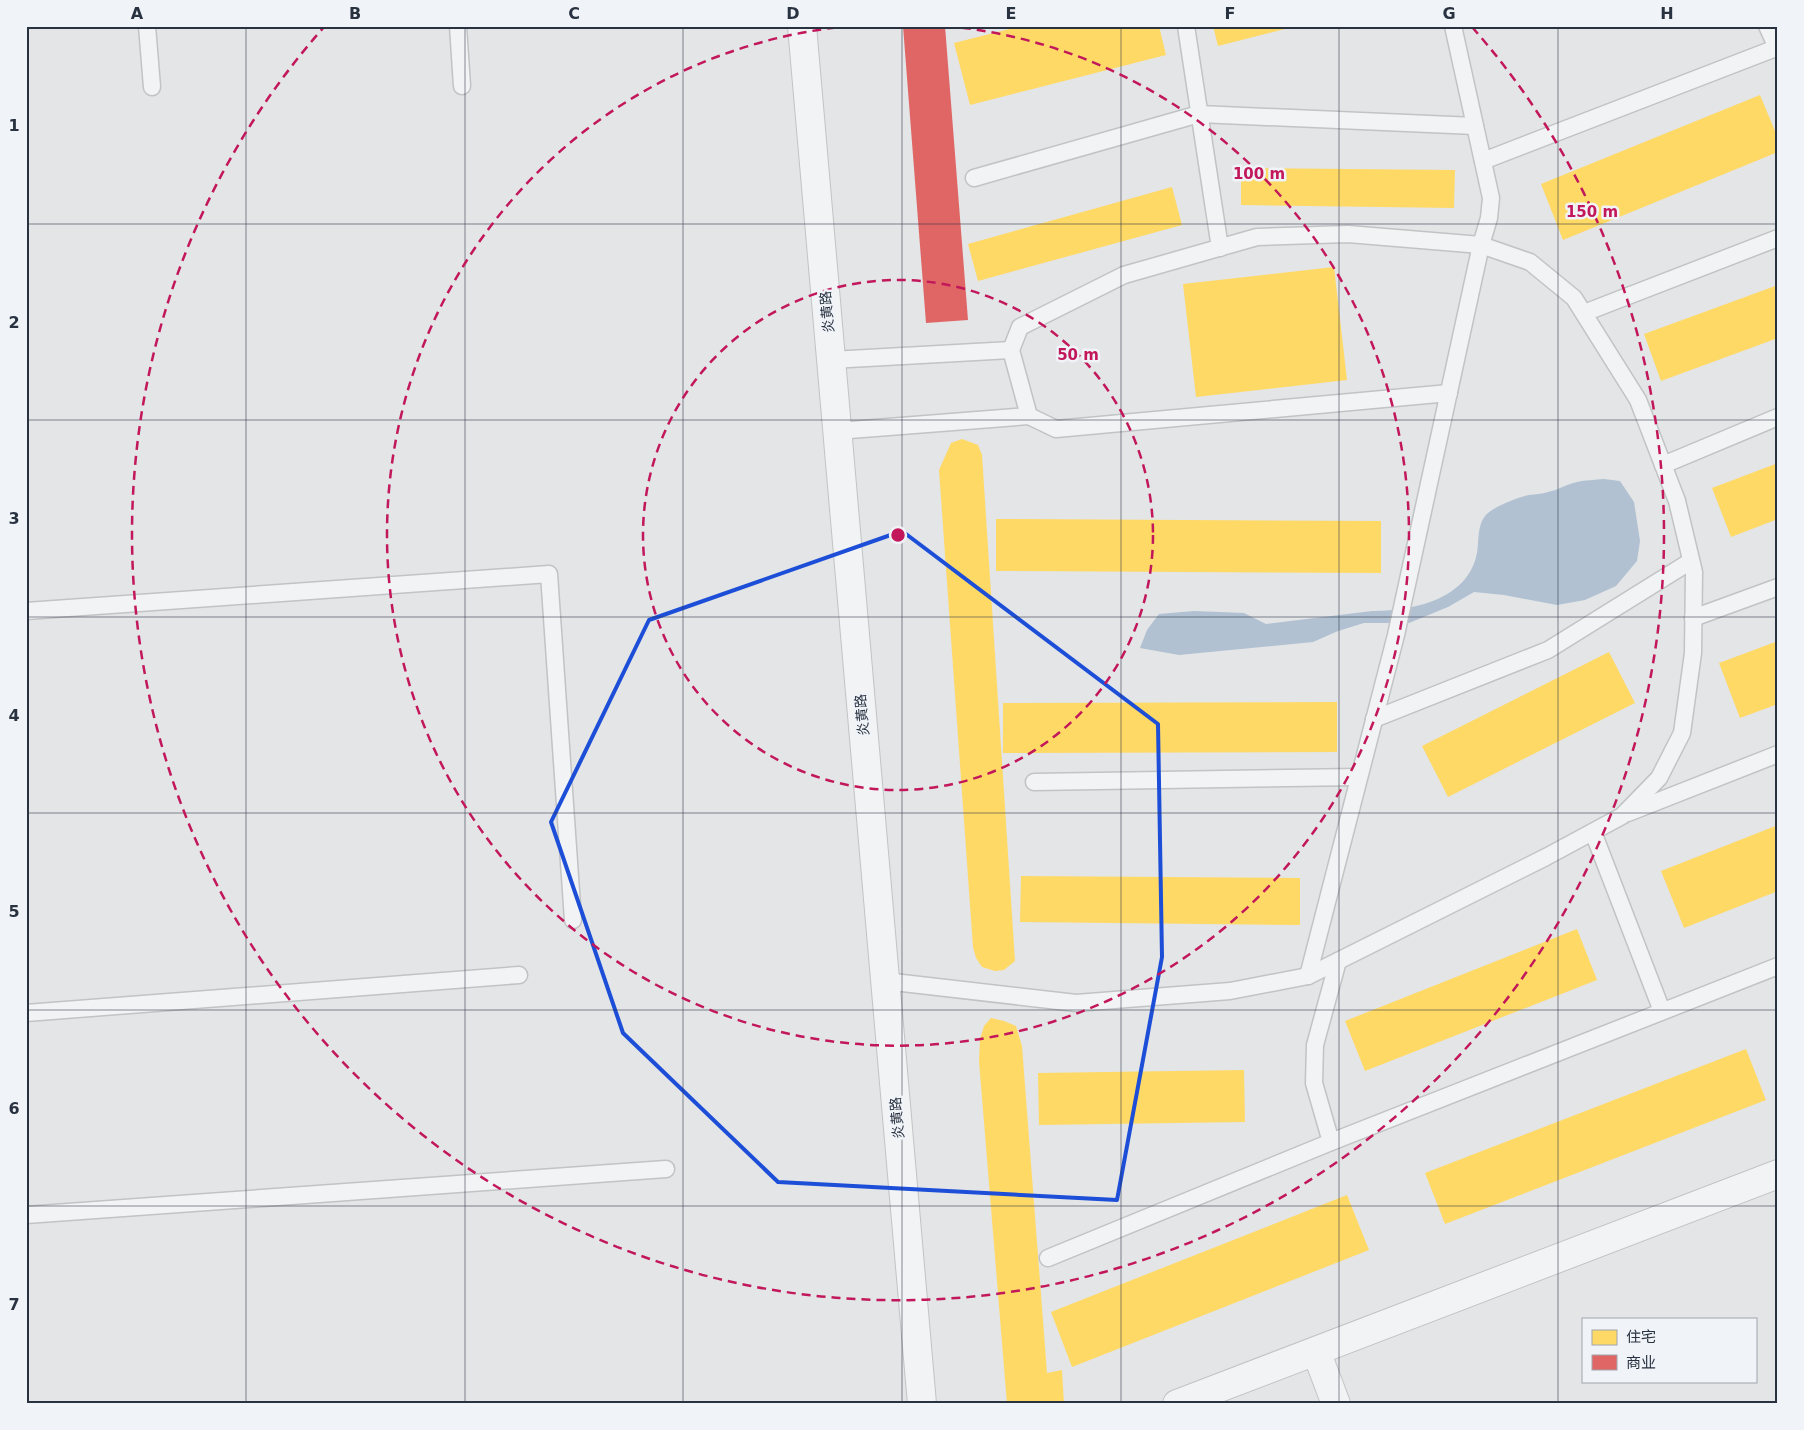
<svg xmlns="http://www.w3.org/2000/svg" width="1804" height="1430" viewBox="0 0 1804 1430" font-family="'DejaVu Sans','Noto Sans SC',sans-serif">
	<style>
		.water { fill: #b1c1d2 }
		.homes { fill: #ffd966 }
		.shops { fill: #e06666 }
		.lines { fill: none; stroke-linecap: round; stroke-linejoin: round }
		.service-casing { stroke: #c1c3c5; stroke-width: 19 }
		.minor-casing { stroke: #c1c3c5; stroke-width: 30 }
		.tertiary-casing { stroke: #c1c3c5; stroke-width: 30 }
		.service { stroke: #f2f3f4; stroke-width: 16 }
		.minor { stroke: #f2f3f4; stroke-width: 28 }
		.tertiary { stroke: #f2f3f4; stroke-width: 28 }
		.marked { fill: none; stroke: #1d4ed8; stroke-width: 4; stroke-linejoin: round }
		.grid { fill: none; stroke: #293241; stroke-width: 1; stroke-opacity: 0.55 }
		.ring { fill: none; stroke: #c2185b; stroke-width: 2.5; stroke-dasharray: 9 6 }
		.labels { text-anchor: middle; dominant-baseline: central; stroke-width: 5; stroke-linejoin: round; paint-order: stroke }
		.street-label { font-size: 14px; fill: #293241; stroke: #f0f3f7 }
		.centre { fill: #c2185b; stroke: #f0f3f7; stroke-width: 2.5 }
		.ring-label { font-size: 15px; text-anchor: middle; font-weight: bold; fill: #c2185b; stroke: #f0f3f7; stroke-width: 5; stroke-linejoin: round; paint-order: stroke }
		.neatline { fill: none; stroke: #293241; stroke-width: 2 }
		.grid-label { font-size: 16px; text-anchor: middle; font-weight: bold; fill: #293241 }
	</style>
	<rect width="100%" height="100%" fill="#e3e5e7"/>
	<path class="water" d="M1604,479L1620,481L1634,502L1640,541L1637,561L1616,586L1585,600L1557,605L1504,595L1474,592L1448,607L1409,623H1364L1338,631L1313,642L1179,655L1140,648L1147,630L1159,614L1194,611L1244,613L1266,624L1372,611C1412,611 1468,600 1477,553C1479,542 1477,526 1485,516C1492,507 1518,497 1529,495C1535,494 1542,494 1548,492C1558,490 1567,484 1577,482C1585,480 1595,480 1604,479Z"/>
	<g class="homes">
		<polygon points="1021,26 1159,26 1166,55 970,105 954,43"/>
		<polygon points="1213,26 1293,26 1293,27 1218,46"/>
		<polygon points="1760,95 1778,138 1778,152 1563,240 1541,184"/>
		<polygon points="1241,168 1455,170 1454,208 1241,205"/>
		<polygon points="1172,187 1182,225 978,281 968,244"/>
		<polygon points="1334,267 1347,380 1196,397 1183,284"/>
		<polygon points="1778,285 1778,338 1661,381 1644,334"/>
		<polygon points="962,439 978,445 982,455 1015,961 1004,970 995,971 982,967 976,958 973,947 939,470 951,443"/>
		<polygon points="1778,463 1778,519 1731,537 1712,488"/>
		<polygon points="996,519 1381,521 1381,573 996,571"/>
		<polygon points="1778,641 1778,704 1740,718 1719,663"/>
		<polygon points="1609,652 1635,703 1448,797 1422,746"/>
		<polygon points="1337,702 1337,752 1003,753 1003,703"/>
		<polygon points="1778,825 1778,891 1684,928 1661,871"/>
		<polygon points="1021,876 1300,878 1300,925 1020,922"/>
		<polygon points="1577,929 1597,980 1365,1071 1345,1021"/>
		<polygon points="991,1018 1004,1021 1016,1026 1022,1046 1047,1373 1062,1370 1064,1404 1007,1404 979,1061 980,1039 984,1026"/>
		<polygon points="1746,1049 1766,1100 1445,1224 1425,1173"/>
		<polygon points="1244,1070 1245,1122 1039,1125 1038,1073"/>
		<polygon points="1347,1195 1369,1250 1072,1367 1051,1312"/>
	</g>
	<polygon class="shops" points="903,26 945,26 968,320 926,323"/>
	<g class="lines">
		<g class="service-casing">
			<g id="service">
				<polyline points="147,26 152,87"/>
				<polyline points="458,26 462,86"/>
				<polyline points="1186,26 1220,248"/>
				<polyline points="1767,26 1778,50"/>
				<polyline points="1483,161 1776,48"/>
				<polyline points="974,178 1199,114 1475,126"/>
				<polyline points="1584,313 1778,238"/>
				<polyline points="831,360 1011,350"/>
				<polyline points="837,431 1029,416 1056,429 1449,393"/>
				<polyline points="1663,465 1778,417"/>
				<polyline points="26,611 549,574 573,920"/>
				<polyline points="1693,618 1778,587"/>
				<polyline points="1374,719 1548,650 1691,561"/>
				<polyline points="1034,782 1359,777"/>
				<polyline points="1628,813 1778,754"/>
				<polyline points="1593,832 1662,1011"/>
				<polyline points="1308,976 1396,635 1481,245 1489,218 1491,198 1453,26"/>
				<polyline points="885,981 1076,1003 1230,991 1308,976 1546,857 1622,816 1659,778 1682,733 1693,653 1694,572 1677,501 1638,400 1574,298 1530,262 1481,245 1348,234 1257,237 1124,275 1020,327 1011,350 1029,416"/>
				<polyline points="26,1013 519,975"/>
				<polyline points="1331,1142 1314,1083 1315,1045 1338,961"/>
				<polyline points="26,1215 666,1169"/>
				<polyline points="1048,1258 1331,1142 1778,966"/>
			</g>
		</g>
		<g class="minor-casing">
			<polyline id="minor" points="1316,1351 1336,1404"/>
		</g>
		<g class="tertiary-casing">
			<g id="tertiary">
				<polyline points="802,26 922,1404"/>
				<polyline points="1177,1404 1778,1174"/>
			</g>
		</g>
		<use href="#service" class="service"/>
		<use href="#minor" class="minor"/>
		<use href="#tertiary" class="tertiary"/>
	</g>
	<path class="marked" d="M902,531L1158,724L1162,957L1117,1200L778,1182L623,1033L551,822L649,620Z"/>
	<path class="grid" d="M246,26V1404M465,26V1404M683,26V1404M902,26V1404M1121,26V1404M1339,26V1404M1558,26V1404M26,224H1778M26,420H1778M26,617H1778M26,813H1778M26,1010H1778M26,1206H1778"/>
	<g class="ring">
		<circle cx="898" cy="535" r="255"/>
		<path d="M947 26A511 511 0 1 1 849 26"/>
		<path d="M1472 27A766 766 0 1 1 324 27"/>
	</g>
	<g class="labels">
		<g class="street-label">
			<text transform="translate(827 312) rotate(-95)">炎黄路</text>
			<text transform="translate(862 715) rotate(-95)">炎黄路</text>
			<text transform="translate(897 1118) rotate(-95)">炎黄路</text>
		</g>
	</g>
	<circle cx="898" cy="535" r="8" class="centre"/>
	<g class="ring-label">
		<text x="1259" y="179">100 m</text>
		<text x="1592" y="217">150 m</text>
		<text x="1078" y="360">50 m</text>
	</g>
	<rect width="1804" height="1430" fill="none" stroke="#f0f3f7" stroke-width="55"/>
	<rect x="1582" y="1318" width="175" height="65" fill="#f0f3f7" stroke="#a0a6ae"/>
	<rect x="1592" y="1330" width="25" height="15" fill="#ffd966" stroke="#a0a6ae"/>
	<text x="1626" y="1342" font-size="15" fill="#293241">住宅</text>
	<rect x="1592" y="1355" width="25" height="15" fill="#e06666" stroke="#a0a6ae"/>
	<text x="1626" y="1368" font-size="15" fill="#293241">商业</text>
	<rect x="28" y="28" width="1748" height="1374" class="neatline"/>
	<g class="grid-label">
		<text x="137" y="19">A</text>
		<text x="355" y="19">B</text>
		<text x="574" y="19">C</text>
		<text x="793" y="19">D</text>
		<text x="1011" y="19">E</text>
		<text x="1230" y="19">F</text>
		<text x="1449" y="19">G</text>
		<text x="1667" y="19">H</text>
		<text x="14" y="131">1</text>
		<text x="14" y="328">2</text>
		<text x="14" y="524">3</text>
		<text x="14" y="721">4</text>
		<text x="14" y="917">5</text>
		<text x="14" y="1114">6</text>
		<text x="14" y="1310">7</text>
	</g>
</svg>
